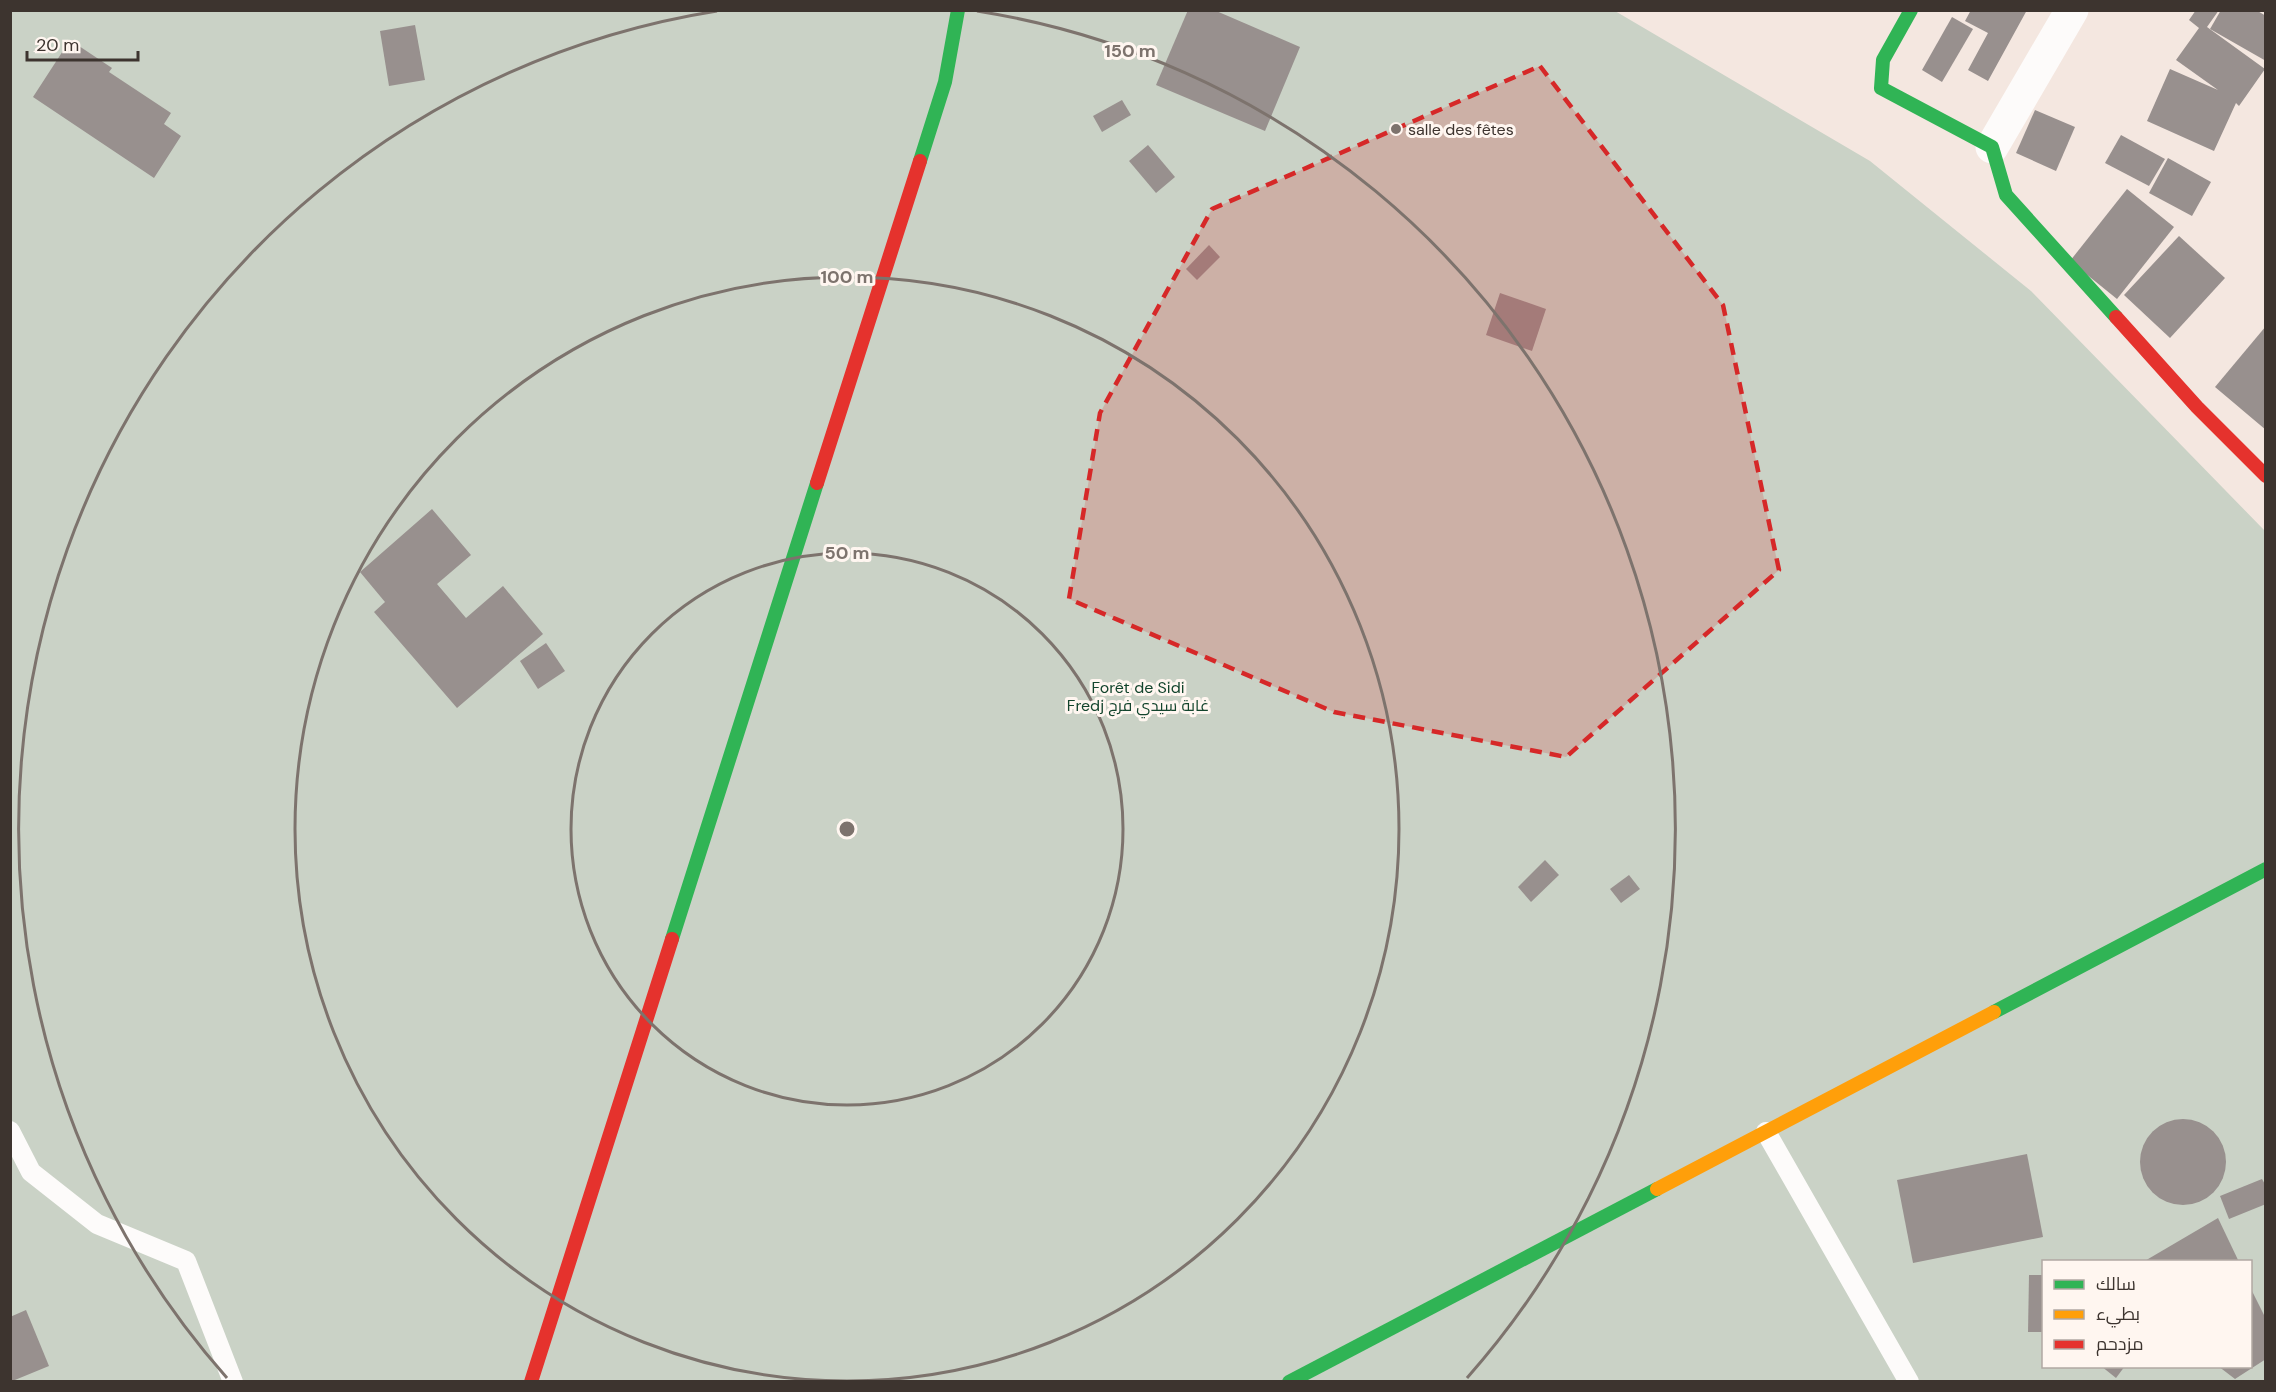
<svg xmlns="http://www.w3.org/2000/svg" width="2276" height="1392" viewBox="0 0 2276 1392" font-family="'DM Sans',Cairo,sans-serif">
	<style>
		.green { fill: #cad2c6; fill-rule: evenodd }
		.building { fill: #98908e }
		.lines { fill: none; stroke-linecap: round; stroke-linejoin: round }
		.lane { stroke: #fdfbfa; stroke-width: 20 }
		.street { stroke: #fdfbfa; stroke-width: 33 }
		.fast { stroke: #30b455; stroke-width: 14 }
		.slow { stroke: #ff9f0a; stroke-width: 14 }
		.jam { stroke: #e5322d; stroke-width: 14 }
		.marked { fill: #d62828; fill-opacity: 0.2; stroke: #d62828; stroke-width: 4.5; stroke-dasharray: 12 8; stroke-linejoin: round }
		.ring { fill: none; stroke: #7d736d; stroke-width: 3 }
		.poi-dot { fill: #7d736d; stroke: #fff6f0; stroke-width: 2 }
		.labels { text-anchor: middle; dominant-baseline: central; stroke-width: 6; stroke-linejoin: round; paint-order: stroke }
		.poi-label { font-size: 16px; fill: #3d342f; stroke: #fff6f0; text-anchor: start }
		.park-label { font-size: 16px; fill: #12442c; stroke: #fff6f0 }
		.centre { fill: #7d736d; stroke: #fff6f0; stroke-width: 3 }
		.ring-label { font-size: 18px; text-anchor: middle; font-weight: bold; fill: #7d736d; stroke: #fff6f0; stroke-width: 6; stroke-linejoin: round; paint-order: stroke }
	</style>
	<rect width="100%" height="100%" fill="#f4e7e0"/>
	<path class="green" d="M10,11H1615L1870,161L2031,291L2265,531V1381H11ZM2044,1262H2250V1366H2044Z"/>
	<g class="building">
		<polygon points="1188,10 1214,10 1300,47 1265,131 1156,85"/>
		<polygon points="1971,10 2027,10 1988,81 1968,70 1988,33 1965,21"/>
		<polygon points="2196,10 2219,10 2207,27 2265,69 2239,106 2236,103 2214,151 2147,121 2170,69 2218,90 2176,60 2199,28 2189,20"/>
		<polygon points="2221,10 2256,10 2266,16 2266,61 2210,29"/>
		<polygon points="1952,17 1973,29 1942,82 1922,70"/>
		<polygon points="415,25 425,80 389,86 380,31"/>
		<polygon points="70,40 112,68 109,72 171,113 164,124 181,136 154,178 33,97"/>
		<polygon points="1122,100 1131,115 1102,132 1093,116"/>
		<polygon points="2035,110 2075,127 2056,171 2016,153"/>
		<polygon points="2121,135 2165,159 2149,186 2105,163"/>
		<polygon points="1148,145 1175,177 1156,193 1129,161"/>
		<polygon points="2168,158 2211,182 2192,216 2149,193"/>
		<polygon points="2127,189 2174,227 2117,299 2070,261"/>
		<polygon points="2179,236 2225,278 2170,338 2124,295"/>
		<polygon points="1209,245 1220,257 1197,280 1186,269"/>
		<polygon points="1500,293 1546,309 1532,351 1486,335"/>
		<polygon points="2266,326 2266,430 2215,387"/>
		<polygon points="432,509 471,555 437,584 466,618 503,586 543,634 457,708 374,612 385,602 360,572"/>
		<polygon points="546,643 565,671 538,689 520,661"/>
		<polygon points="1545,860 1559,875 1531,902 1518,887"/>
		<polygon points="1629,875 1640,889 1621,903 1610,889"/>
		<circle cx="2183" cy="1162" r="43"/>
		<polygon points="2027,1154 2043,1237 1913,1263 1897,1180"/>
		<polygon points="2262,1179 2266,1186 2266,1204 2229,1219 2220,1196"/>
		<polygon points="2218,1218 2239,1262 2143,1262"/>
		<polygon points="2029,1275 2044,1275 2044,1332 2028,1332"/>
		<polygon points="2250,1287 2266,1319 2266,1359 2235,1379 2218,1366 2250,1366"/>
		<polygon points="26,1310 49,1366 10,1382 10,1317"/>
		<polygon points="2101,1366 2125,1366 2116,1378"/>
	</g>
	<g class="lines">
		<g class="lane">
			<polyline points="10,1131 31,1172 97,1224 186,1261 233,1382"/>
			<polyline points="1766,1132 1909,1382"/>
		</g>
		<polyline class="street" points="1992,147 2072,10"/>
		<g class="fast">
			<polyline points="1911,10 1883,60 1881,88 1992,147 2006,195 2116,317"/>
			<polyline points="920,161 945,82 958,10"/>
			<polyline points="672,939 817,483"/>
			<polyline points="1994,1012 2266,869"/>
			<polyline points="1289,1382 1657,1189"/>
		</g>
		<polyline class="slow" points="1657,1189 1994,1012"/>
		<g class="jam">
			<polyline points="2116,317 2197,407 2266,476"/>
			<polyline points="817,483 920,161"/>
			<polyline points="531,1382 672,939"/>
		</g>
	</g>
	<path class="marked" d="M1540,66L1723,305L1779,570L1566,757L1334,712L1069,599L1100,413L1212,209Z"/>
	<g class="ring">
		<circle cx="847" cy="829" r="276"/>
		<circle cx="847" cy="829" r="552"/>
		<path d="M227 1378A828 828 0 0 1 717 11M977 11A828 828 0 0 1 1467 1378"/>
	</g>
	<circle class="poi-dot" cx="1396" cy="129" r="6"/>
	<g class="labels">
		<g class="poi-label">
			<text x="1408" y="129">salle des fêtes</text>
		</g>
		<g class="park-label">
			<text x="1138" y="687">Forêt de Sidi<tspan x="1138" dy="18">Fredj غابة سيدي فرج</tspan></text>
		</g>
	</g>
	<circle cx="847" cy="829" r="9" class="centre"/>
	<g class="ring-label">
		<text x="1130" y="57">150 m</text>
		<text x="847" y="283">100 m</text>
		<text x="847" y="559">50 m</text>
	</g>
	<rect width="2276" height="1392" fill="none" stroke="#3d342f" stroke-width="24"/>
	<rect x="2042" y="1260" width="210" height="108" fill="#fff6f0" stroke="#b1a8a3" stroke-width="1.5"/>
	<rect x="2054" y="1280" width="30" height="9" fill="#30b455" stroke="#b1a8a3" stroke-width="1.5"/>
	<text x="2096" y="1290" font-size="18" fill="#3d342f">سالك</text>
	<rect x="2054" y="1310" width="30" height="9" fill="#ff9f0a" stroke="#b1a8a3" stroke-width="1.5"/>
	<text x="2096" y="1320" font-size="18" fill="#3d342f">بطيء</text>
	<rect x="2054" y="1340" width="30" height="9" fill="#e5322d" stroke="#b1a8a3" stroke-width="1.5"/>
	<text x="2096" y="1350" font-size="18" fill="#3d342f">مزدحم</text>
	<path d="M27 51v9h111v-9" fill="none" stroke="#3d342f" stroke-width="3"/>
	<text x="36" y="51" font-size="18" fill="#3d342f" stroke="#fff6f0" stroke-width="4.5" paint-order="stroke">20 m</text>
</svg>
